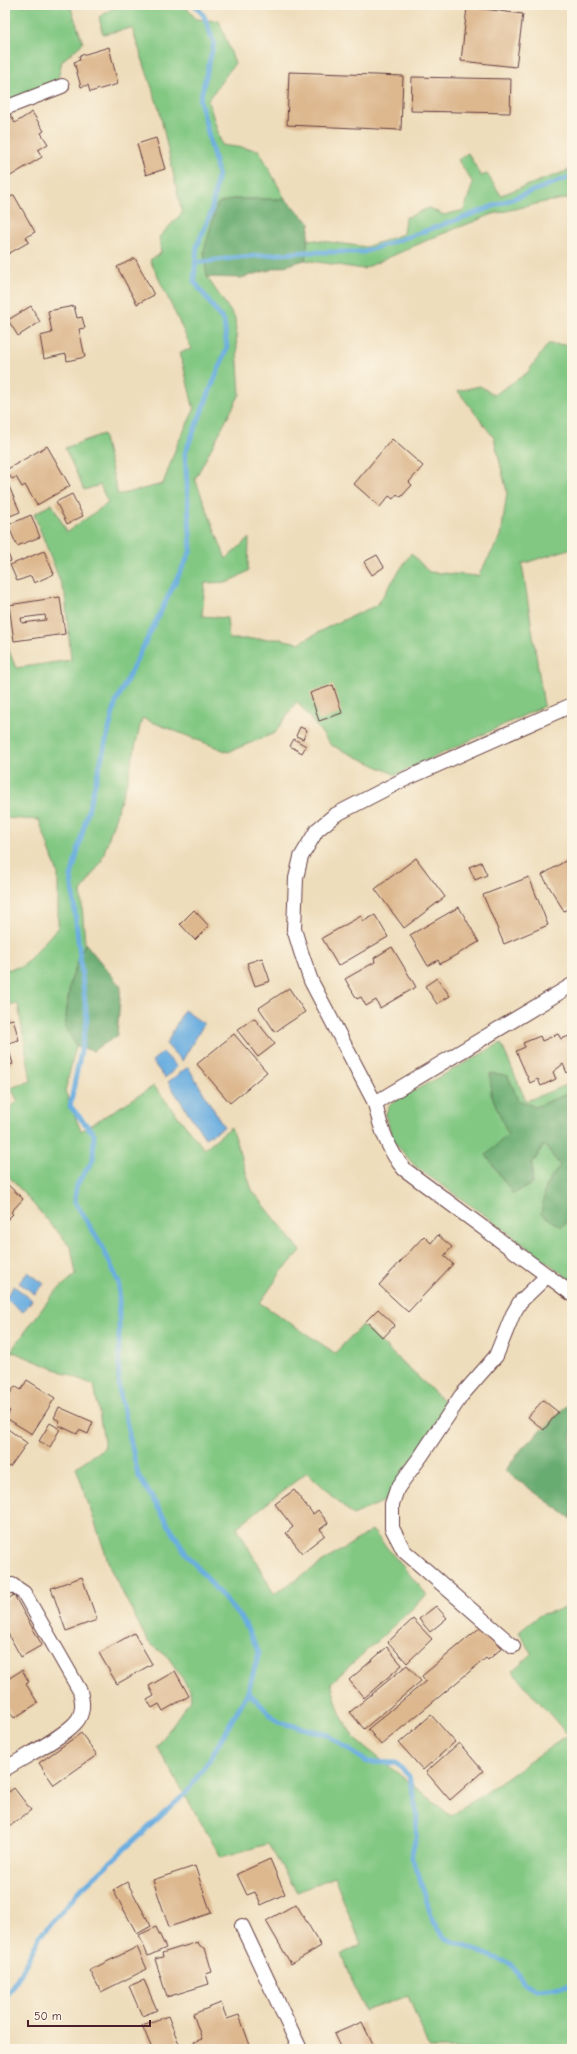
<svg xmlns="http://www.w3.org/2000/svg" width="577" height="2054" viewBox="0 0 577 2054" font-family="'Comic Neue',sans-serif">
	<style>
		.green { fill: #82c883; stroke: #667457 }
		.forest { fill: #69ac71; stroke: #5a664e }
		.water { fill: #6baee0; stroke: #5a6686 }
		.lines { fill: none; stroke-linecap: round; stroke-linejoin: round }
		.stream { stroke: #6baee0; stroke-width: 5 }
		.building { fill: #ddb88f; fill-rule: evenodd }
		.street-casing { stroke: #633c41; stroke-width: 16 }
		.street { stroke: #fff; stroke-width: 14 }
	</style>
	<rect width="100%" height="100%" fill="#fcf5e5"/>
	<filter id="ink" filterUnits="userSpaceOnUse"><feTurbulence type="fractalNoise" baseFrequency=".025" numOctaves="2"/><feDisplacementMap in="SourceGraphic" scale="8" xChannelSelector="R" yChannelSelector="G"/><feConvolveMatrix kernelMatrix="1 2 1 2 8 2 1 2 1" color-interpolation-filters="sRGB"/></filter>
	<filter id="wash" filterUnits="userSpaceOnUse"><feTurbulence type="fractalNoise" baseFrequency=".012" numOctaves="4" result="noise"/><feDisplacementMap in="SourceGraphic" scale="16" xChannelSelector="R" yChannelSelector="G"/><feGaussianBlur stdDeviation="0.9" result="paint"/><feColorMatrix in="noise" values="0 0 0 0 0 0 0 0 0 0 0 0 0 0 0 0 0 1.4 0 .05"/><feComposite in="paint" operator="in"/></filter>
	<g filter="url(#wash)">
		<rect width="100%" height="100%" fill="#edb"/>
		<g class="green">
			<polygon points="5,5 70,5 83,43 62,61 58,79 5,104"/>
			<polygon points="118,5 184,5 196,19 219,21 235,63 208,100 222,145 259,150 285,199 232,199 204,251 207,277 235,318 240,394 195,479 226,559 249,538 248,571 229,582 205,583 202,616 227,618 229,639 280,639 299,643 330,626 377,605 411,553 429,572 478,576 501,536 507,492 494,438 458,391 480,386 494,395 527,373 548,344 572,345 572,548 522,564 544,706 396,775 331,745 297,701 275,733 228,752 142,718 127,781 101,862 81,892 85,943 70,983 65,1026 76,1046 65,1091 81,1131 154,1086 204,1149 231,1127 252,1190 301,1251 282,1271 260,1303 335,1353 362,1325 448,1405 385,1501 353,1515 307,1472 237,1527 274,1594 372,1530 427,1595 331,1683 340,1714 354,1738 451,1816 568,1735 512,1671 532,1653 519,1632 540,1615 572,1606 572,2049 430,2049 408,1996 364,2011 342,1954 361,1944 334,1877 297,1892 268,1844 221,1857 157,1747 191,1698 190,1690 168,1657 148,1642 111,1570 76,1467 105,1447 94,1385 11,1351 53,1294 76,1274 71,1247 5,1172 5,1112 18,1101 11,1088 31,1081 18,1004 5,1005 5,970 23,966 58,927 58,874 39,820 5,818 5,647 7,646 16,668 71,660 65,594 34,514 52,504 67,532 108,503 100,485 84,490 65,448 103,434 118,495 163,484 177,445 194,410 180,352 192,349 150,260 161,253 159,237 182,213 159,109 132,28 103,34 99,17"/>
			<polygon points="468,153 481,176 487,174 501,195 572,169 572,198 545,202 493,214 432,238 363,269 305,260 308,239 366,247 403,234 405,218 429,208 444,215 464,210 473,183 458,160"/>
			<polygon points="501,1043 526,1101 572,1083 572,1092 535,1107 518,1100 508,1076 491,1094 532,1184 532,1164 544,1145 560,1165 546,1186 562,1227 572,1215 572,1281 486,1216 416,1167 394,1142 385,1115 390,1104"/>
		</g>
		<g class="forest">
			<polygon points="232,199 285,199 310,223 305,260 241,278 207,277 204,251 217,204"/>
			<polygon points="85,943 121,987 117,1036 93,1051 76,1046 65,1026 70,983"/>
			<polygon points="490,1073 508,1076 518,1100 535,1107 572,1092 572,1215 562,1227 541,1214 546,1186 560,1165 544,1145 532,1164 532,1184 513,1194 486,1155 508,1134 491,1094"/>
			<polygon points="572,1401 572,1519 505,1471 523,1447"/>
		</g>
		<g class="water">
			<polygon points="184,1010 204,1024 182,1061 166,1044"/>
			<polygon points="163,1052 177,1067 165,1078 152,1061"/>
			<polygon points="188,1067 224,1127 205,1138 168,1082"/>
			<polygon points="28,1272 44,1284 35,1294 19,1283"/>
			<polygon points="14,1286 32,1300 23,1312 5,1298"/>
		</g>
		<g class="lines">
			<g class="stream">
				<polyline points="195,263 240,257 306,252 364,252 465,217 572,176"/>
				<polyline points="248,1692 278,1722 326,1734 367,1762 396,1763 409,1776 417,1814 416,1838 411,1857 419,1875 433,1922 445,1938 511,1964 524,1983 536,1989 572,1986"/>
				<polyline points="5,1997 21,1973 40,1936 83,1887 184,1795 208,1762 248,1692 259,1653 244,1622 187,1555 138,1475 119,1389 119,1283 102,1246 75,1202 76,1186 93,1160 94,1134 70,1106 87,1020 71,877 116,702 191,550 185,453 227,348 224,322 194,281 197,246 211,213 218,174 200,100 214,43 204,16 195,5"/>
			</g>
		</g>
		<g id="blocks">
			<g class="building">
				<polygon points="467,7 523,14 516,67 461,61"/>
				<polygon points="109,47 118,84 90,92 88,85 81,87 74,62 80,60 79,56"/>
				<polygon points="289,72 403,76 401,130 287,125"/>
				<polygon points="412,77 511,79 510,113 411,111"/>
				<polygon points="8,111 15,123 32,112 44,131 41,133 48,144 38,150 42,157 9,177 5,171 5,113"/>
				<polygon points="156,138 165,169 146,175 137,144"/>
				<polygon points="14,195 35,232 26,237 29,242 8,254 5,248 5,200"/>
				<polygon points="135,258 154,295 137,304 117,267"/>
				<polygon points="31,306 40,322 18,336 8,320"/>
				<polygon points="74,306 77,318 82,317 85,328 79,329 85,357 67,361 66,354 44,359 40,336 52,333 48,311"/>
				<polygon points="392,439 423,466 409,482 412,485 401,497 397,494 393,499 389,496 380,507 354,484"/>
				<polygon points="47,446 70,486 37,505 25,485 22,487 16,477 12,479 6,470"/>
				<polygon points="5,477 20,512 5,518"/>
				<polygon points="72,494 83,516 67,524 56,502"/>
				<polygon points="31,515 40,537 17,546 8,525"/>
				<polygon points="5,547 11,561 5,564"/>
				<polygon points="44,551 54,574 34,583 31,576 17,581 10,565"/>
				<polygon points="377,555 384,567 372,575 364,562"/>
				<path d="M60,597L65,634L14,641L9,605ZM45,615L46,620L22,623L21,618Z"/>
				<polygon points="333,685 342,713 319,721 310,693"/>
				<polygon points="300,727 307,730 303,739 296,736"/>
				<polygon points="294,739 306,746 302,753 290,746"/>
				<polygon points="572,857 572,906 564,911 542,875"/>
				<polygon points="416,858 445,897 404,928 375,889"/>
				<polygon points="481,862 487,875 475,880 469,867"/>
				<polygon points="529,877 548,925 504,944 483,895"/>
				<polygon points="459,907 479,942 440,964 438,960 428,966 410,935"/>
				<polygon points="194,910 209,926 195,940 180,924"/>
				<polygon points="375,915 388,937 338,966 322,938 361,916 364,921"/>
				<polygon points="392,947 416,987 380,1008 376,1000 366,1006 361,997 357,999 345,979 375,962 374,958"/>
				<polygon points="262,958 270,981 255,986 247,963"/>
				<polygon points="437,978 450,996 437,1004 425,986"/>
				<polygon points="289,988 305,1012 275,1032 259,1008"/>
				<polygon points="254,1018 275,1044 258,1057 237,1030"/>
				<polygon points="13,1019 19,1040 5,1044 5,1021"/>
				<polygon points="234,1034 267,1072 230,1103 197,1064"/>
				<polygon points="558,1034 561,1039 572,1035 572,1071 567,1073 563,1064 553,1072 556,1079 541,1086 538,1079 530,1083 516,1051 525,1047 523,1043 540,1036 542,1041"/>
				<polygon points="8,1047 13,1064 5,1067 5,1048"/>
				<polygon points="5,1182 23,1199 11,1212 13,1214 5,1222"/>
				<polygon points="438,1235 452,1247 444,1256 453,1264 408,1312 379,1285 424,1236 431,1243"/>
				<polygon points="378,1309 395,1325 383,1338 366,1321"/>
				<polygon points="27,1380 55,1398 32,1434 6,1418 10,1411 5,1408 5,1401 15,1386 21,1390"/>
				<polygon points="543,1400 558,1412 544,1430 528,1417"/>
				<polygon points="59,1407 93,1422 88,1434 79,1430 77,1434 58,1425 60,1421 54,1418"/>
				<polygon points="50,1423 60,1429 50,1447 39,1441"/>
				<polygon points="5,1427 27,1443 10,1467 5,1463"/>
				<polygon points="294,1490 313,1514 318,1510 328,1523 320,1529 325,1535 302,1553 286,1533 293,1527 275,1504"/>
				<polygon points="82,1577 97,1620 66,1631 51,1588"/>
				<polygon points="14,1595 42,1645 21,1657 5,1628 5,1601"/>
				<polygon points="436,1606 447,1618 430,1632 419,1619"/>
				<polygon points="413,1619 432,1639 407,1663 388,1642"/>
				<polygon points="483,1625 502,1648 488,1660 486,1658 381,1745 368,1729 426,1681 422,1676"/>
				<polygon points="134,1633 152,1664 117,1684 99,1653"/>
				<polygon points="387,1647 402,1665 364,1698 349,1680"/>
				<polygon points="407,1665 421,1681 364,1729 350,1712"/>
				<polygon points="22,1670 29,1682 26,1684 38,1703 14,1718 5,1704 5,1681"/>
				<polygon points="175,1671 189,1696 163,1711 159,1704 152,1708 147,1700 154,1696 149,1686"/>
				<polygon points="431,1715 455,1742 423,1770 399,1743"/>
				<polygon points="81,1733 97,1755 54,1785 39,1763"/>
				<polygon points="459,1743 483,1771 450,1800 426,1772"/>
				<polygon points="14,1788 31,1810 5,1830 5,1795"/>
				<polygon points="270,1859 285,1894 261,1905 255,1892 247,1895 237,1874"/>
				<polygon points="195,1866 211,1913 169,1927 153,1880"/>
				<polygon points="127,1882 151,1926 137,1934 113,1890"/>
				<polygon points="296,1904 321,1946 291,1964 266,1921"/>
				<polygon points="156,1927 166,1948 148,1956 139,1935"/>
				<polygon points="198,1942 200,1947 205,1948 212,1972 206,1974 209,1984 167,1997 155,1959 163,1957 162,1953"/>
				<polygon points="137,1947 147,1969 101,1992 90,1970"/>
				<polygon points="144,1980 157,2010 142,2016 129,1986"/>
				<polygon points="221,2003 227,2019 239,2015 251,2048 197,2049 194,2042 202,2039 193,2014"/>
				<polygon points="168,2016 181,2049 152,2049 142,2025"/>
				<polygon points="362,2022 375,2049 341,2049 334,2034"/>
			</g>
		</g>
	</g>
	<g filter="url(#ink)">
		<use href="#blocks" fill-opacity="0" stroke="#633c41" stroke-width="1"/>
		<g class="lines">
			<g class="street-casing">
				<g id="street">
					<polyline points="5,108 62,86"/>
					<path d="M572,705L401,781L335,815L317,830L301,857L296,878L294,929L301,952L311,981L375,1103C380,1127 388,1150 404,1169L572,1294"/>
					<polyline points="375,1103 572,985"/>
					<path d="M5,1585H12L24,1593L80,1691C82,1700 84,1708 79,1718C70,1734 22,1758 5,1769"/>
					<polyline points="513,1646 404,1551 392,1528 392,1504 397,1489 404,1479 421,1456 461,1396 496,1356 513,1314 520,1302 547,1276"/>
					<polyline points="242,1926 300,2049"/>
				</g>
			</g>
			<use href="#street" class="street"/>
		</g>
	</g>
	<rect width="577" height="2054" fill="none" stroke="#fcf5e5" stroke-width="20"/>
	<path d="M28 2020v6h122v-6" fill="none" stroke="#4a1f2b" stroke-width="2"/>
	<text x="34" y="2020" font-size="12" fill="#4a1f2b" stroke="#fcf5e5" stroke-width="3" paint-order="stroke">50 m</text>
</svg>
